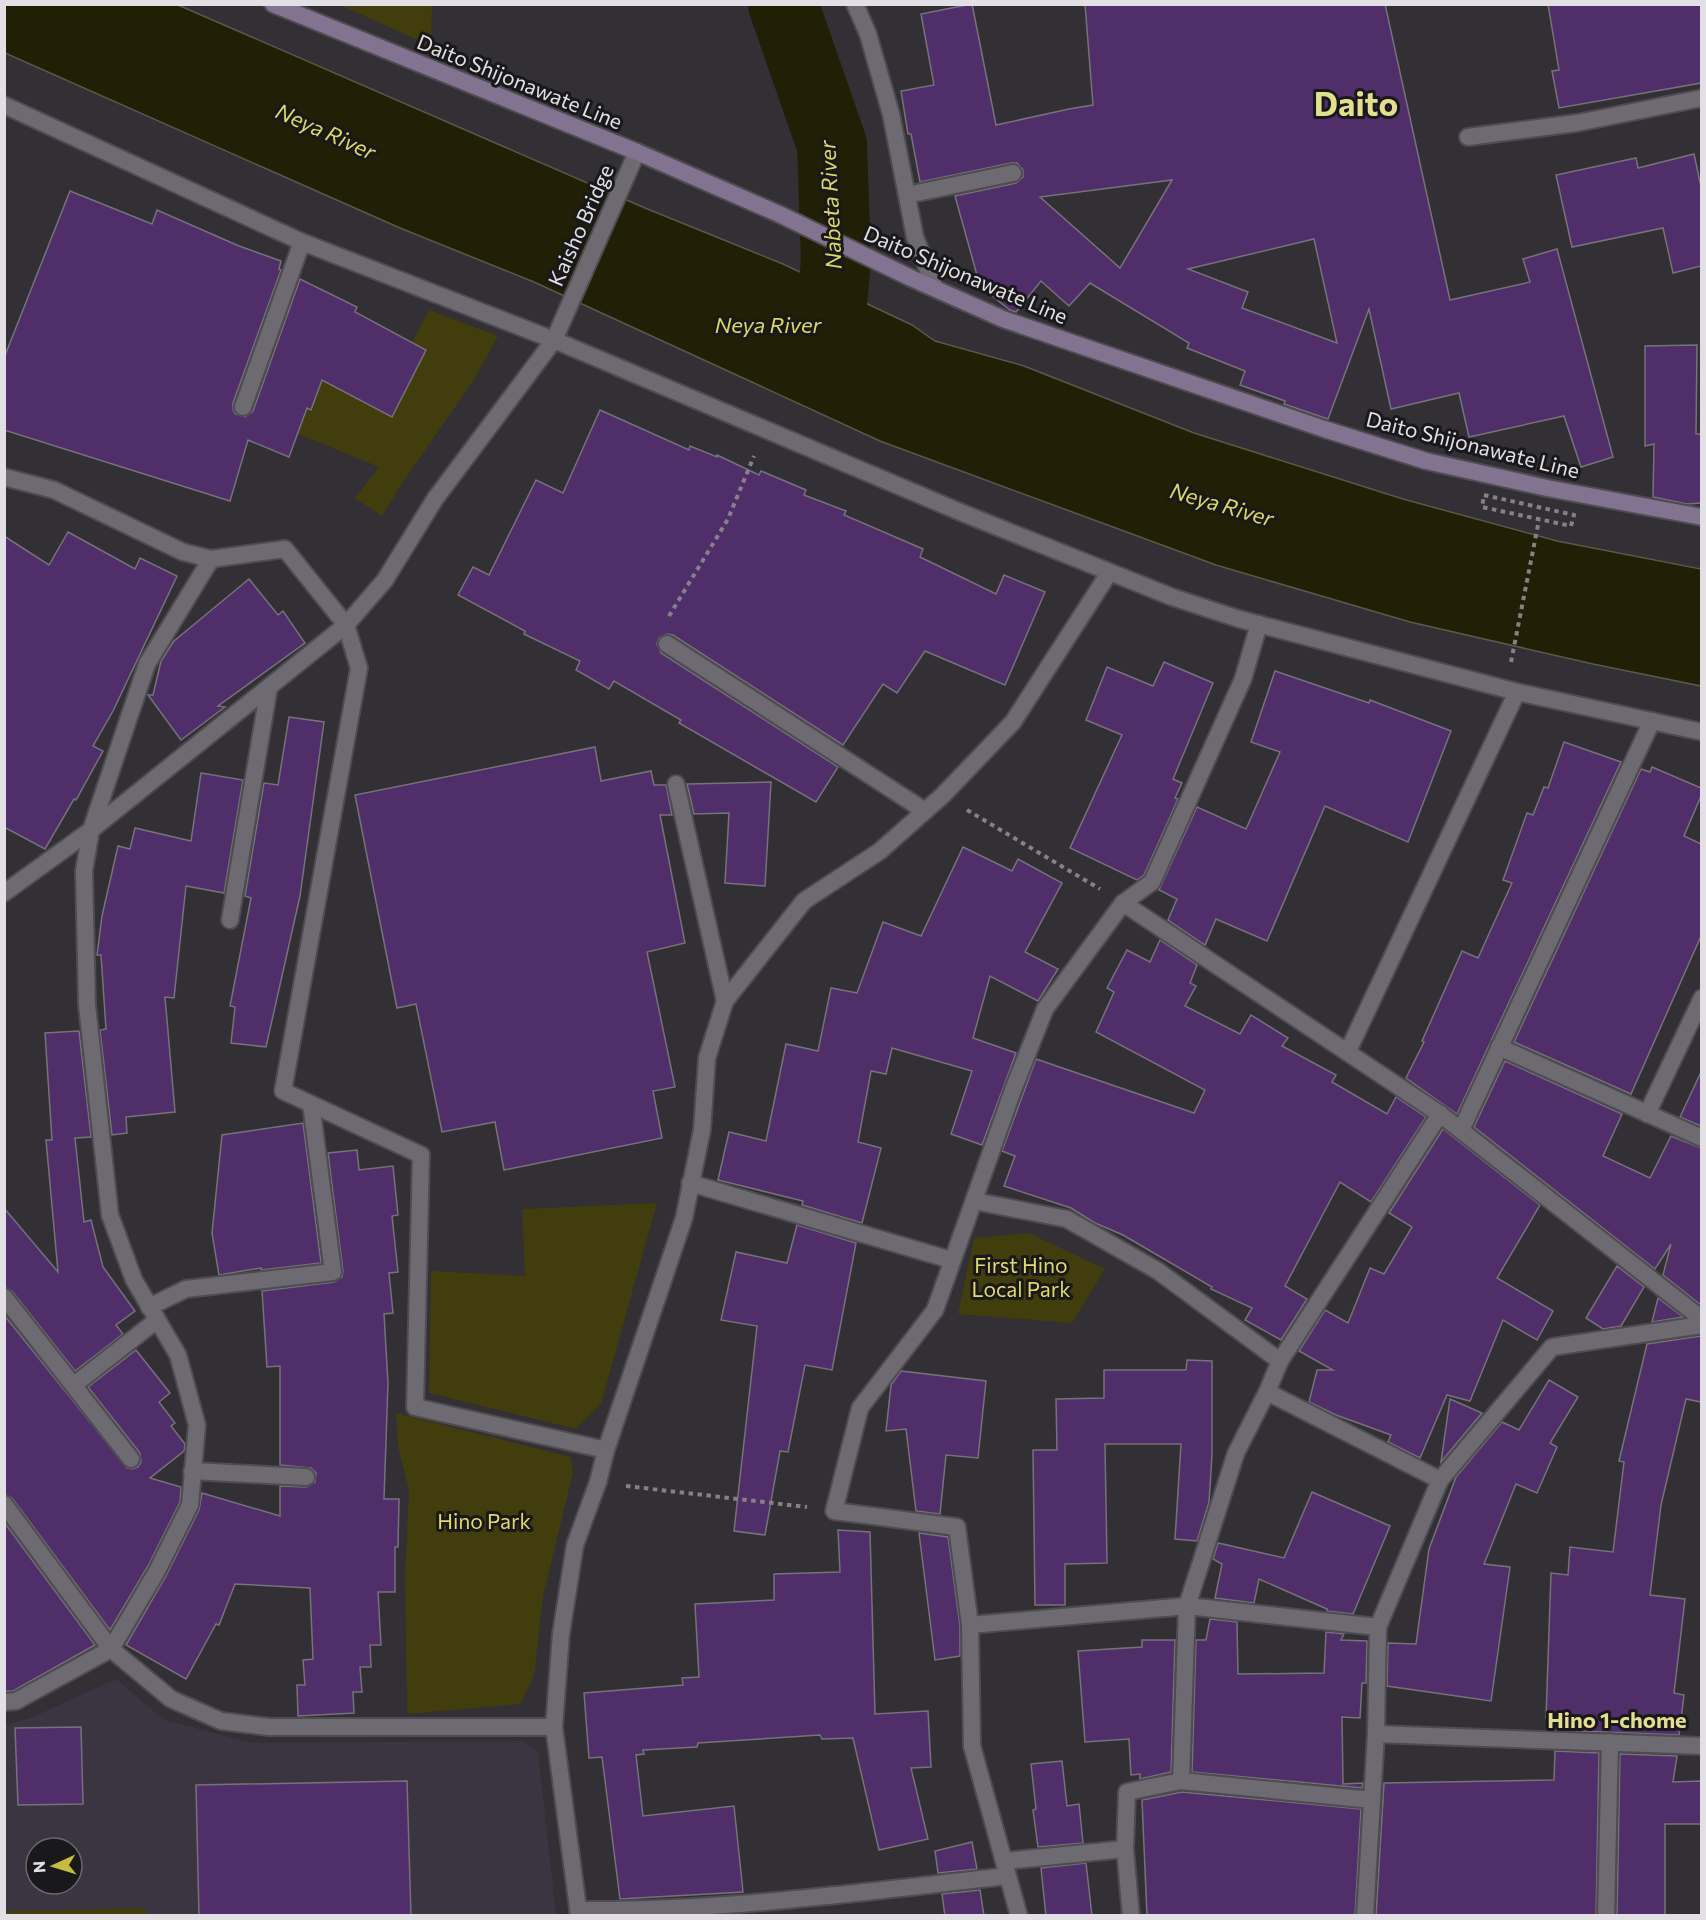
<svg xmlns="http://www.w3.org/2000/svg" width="1706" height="1920" viewBox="0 0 1706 1920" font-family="Commissioner,sans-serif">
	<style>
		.built { fill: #3b3541; fill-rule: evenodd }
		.green { fill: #413d0d }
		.water { fill: #211f06; stroke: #5b5949; stroke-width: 1.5 }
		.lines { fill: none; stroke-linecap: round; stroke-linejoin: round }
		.river { stroke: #211f06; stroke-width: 70 }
		.building { fill: #4f2e6a; stroke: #76727a; stroke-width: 1.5; fill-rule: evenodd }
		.service-casing { stroke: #4e4b51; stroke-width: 20 }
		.minor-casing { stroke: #4e4b51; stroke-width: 20 }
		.tertiary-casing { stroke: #4e4b51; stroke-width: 20 }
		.secondary-casing { stroke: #4e4b51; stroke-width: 20 }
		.path { stroke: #858287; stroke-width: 4; stroke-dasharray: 4.5 4.5; stroke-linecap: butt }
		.service { stroke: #6d6a71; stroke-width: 16 }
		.minor { stroke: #6d6a71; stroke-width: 16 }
		.tertiary { stroke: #6d6a71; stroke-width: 16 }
		.secondary { stroke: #827390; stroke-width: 16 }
		.labels { text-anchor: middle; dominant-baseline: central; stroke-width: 6; stroke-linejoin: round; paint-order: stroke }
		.street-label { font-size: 21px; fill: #e2e0e4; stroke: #19181b }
		.park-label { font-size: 21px; fill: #e2da6b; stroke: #19181b }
		.water-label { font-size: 22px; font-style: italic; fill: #ded667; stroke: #19181b }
		.neighbourhood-label { font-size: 22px; font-weight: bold; fill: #e4df90; stroke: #19181b }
		.town-label { font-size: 33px; font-weight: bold; fill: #e4df90; stroke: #19181b }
	</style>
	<rect width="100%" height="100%" fill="#322f35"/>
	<path class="built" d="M116,1679L164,1720L253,1743L522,1741L538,1751L556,1915H5L4,1726L33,1717ZM36,1848H72V1884H36Z"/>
	<g class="green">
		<polygon points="340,5 432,5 431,46"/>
		<polygon points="429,310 498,336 473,381 403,482 382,516 355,498 379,467 291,431 322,354 389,387"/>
		<polygon points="657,1203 601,1404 576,1429 429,1393 431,1271 525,1276 522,1209"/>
		<polygon points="1029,1233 1105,1269 1072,1323 958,1314 974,1238"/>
		<polygon points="396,1413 571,1457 573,1473 543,1596 534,1676 520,1704 407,1714 405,1575 409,1490 398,1447"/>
		<polygon points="146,1908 146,1915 5,1915 5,1911"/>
	</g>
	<polygon class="water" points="5,5 178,5 645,208 783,264 912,325 935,341 1024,366 1194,433 1403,499 1557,541 1701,569 1701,686 1593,664 1410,622 1216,565 880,441 534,282 400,228 5,53"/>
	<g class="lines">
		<polyline class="river" points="783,4 832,145 836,262 828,341"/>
	</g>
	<g class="building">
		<path d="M972,4L996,125L1069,109L1093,105L1085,4H1385L1450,300L1530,282L1523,259L1557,249L1613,457L1581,467L1564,416L1469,437L1459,393L1391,409L1369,309L1328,419L1284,404L1285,401L1240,385L1245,371L1187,348L1189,343L1090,283L1069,306L1041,281L1016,312L1010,310L980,286L955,196L1016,183L1023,177V170L1017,163H1011L920,182L911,134H908L901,91L934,85L921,14ZM1172,180L1120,268L1040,197ZM1314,239L1337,343L1242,308L1248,292L1188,269Z"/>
		<polygon points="1548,4 1701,4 1701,83 1559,108 1552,71 1559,70"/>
		<polygon points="1694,154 1701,187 1701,266 1673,273 1663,228 1572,247 1556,175 1636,158 1638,168"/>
		<polygon points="70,191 152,224 157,210 239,246 281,261 279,269 281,270 233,403 233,409 235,414 245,417 253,411 300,279 357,307 355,312 426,350 392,417 322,380 311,410 307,408 289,457 248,440 230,501 4,430 4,358"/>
		<polygon points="1697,345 1696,434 1701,434 1701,503 1687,504 1653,497 1654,444 1645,446 1645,346"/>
		<polygon points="600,410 689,450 690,446 717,457 717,455 759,475 761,471 806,490 804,495 846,511 844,515 923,549 920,557 996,594 1004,575 1045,592 1005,685 925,651 897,693 883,684 843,745 673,635 667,634 659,638 657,644 661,653 838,767 816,802 679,723 681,720 614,681 609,689 576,670 580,661 524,634 525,631 458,595 473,567 489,575 536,480 563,493"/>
		<polygon points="68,532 135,569 140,558 177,576 113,711 93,746 103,751 76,800 74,799 45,849 4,827 4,536 49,565"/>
		<polygon points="249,579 278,615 283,611 305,643 218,706 225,707 181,740 148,695 153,695 161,661 174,641"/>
		<polygon points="1164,662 1213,683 1173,779 1182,783 1175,798 1178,799 1144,875 1137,880 1070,848 1122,735 1086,720 1107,667 1153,686"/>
		<polygon points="1275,671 1369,703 1370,700 1451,731 1408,842 1325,806 1267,941 1216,919 1205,945 1168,920 1177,899 1159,890 1197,807 1246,829 1280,752 1251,742"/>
		<polygon points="289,717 324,722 300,896 266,1047 231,1043 235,1007 230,1006 251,898 245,896 264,783 278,785"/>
		<polygon points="1564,742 1621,762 1457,1114 1406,1078 1424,1042 1422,1041 1462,951 1478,958 1512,883 1503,880 1527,813 1533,815 1544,787 1548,788"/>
		<polygon points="595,747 601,781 651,771 654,785 666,785 672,815 660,815 685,943 647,952 675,1087 653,1091 662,1138 504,1170 495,1122 442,1132 416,1004 397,1008 355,795"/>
		<polygon points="1652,767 1701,788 1701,796 1684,836 1701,844 1701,936 1631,1094 1514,1042 1641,769 1650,772"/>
		<polygon points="201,773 243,780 224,893 186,886 174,998 165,997 175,1112 126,1117 127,1133 112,1135 100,1030 106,1029 101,955 97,955 102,916 118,846 130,849 135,828 191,841"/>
		<polygon points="771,782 765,886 725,883 729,813 694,814 687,784"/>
		<polygon points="963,847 1012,871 1018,859 1062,883 1025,952 1058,969 1038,1001 990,976 973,1038 1016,1053 982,1145 951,1134 972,1071 892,1048 886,1074 871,1071 858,1142 881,1148 862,1223 802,1205 803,1201 718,1180 729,1132 766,1141 786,1044 818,1051 831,988 857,993 883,922 921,936"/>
		<polygon points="1160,940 1197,965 1190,983 1196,986 1185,1006 1240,1034 1251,1015 1288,1038 1282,1046 1336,1075 1332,1082 1387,1114 1396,1097 1426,1117 1371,1202 1340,1182 1285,1286 1307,1299 1281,1340 1245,1320 1252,1308 1211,1289 1212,1287 1123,1235 1095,1223 1071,1208 1004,1186 1015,1156 1002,1151 1036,1059 1194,1113 1205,1090 1096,1032 1114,992 1107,988 1127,950 1150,962"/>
		<polygon points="79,1031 91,1137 75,1138 84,1222 91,1220 103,1267 135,1311 116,1325 123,1334 75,1371 12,1291 4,1287 4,1208 58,1272 46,1140 52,1140 45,1033"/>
		<polygon points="1505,1061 1622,1114 1603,1156 1650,1178 1671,1136 1701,1148 1701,1305 1663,1275 1671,1244 1655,1269 1474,1127"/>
		<polygon points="1701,1072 1701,1126 1680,1117"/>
		<polygon points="303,1123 321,1263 261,1270 261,1268 219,1275 212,1233 222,1135"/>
		<polygon points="1443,1129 1540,1205 1497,1278 1553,1311 1537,1340 1503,1320 1470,1401 1447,1395 1420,1458 1388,1442 1391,1435 1336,1415 1309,1402 1317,1370 1333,1370 1299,1351 1325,1310 1348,1323 1370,1268 1384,1274 1412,1227 1389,1213"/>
		<polygon points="357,1150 359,1170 393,1166 398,1215 392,1216 398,1272 389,1273 393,1313 384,1314 388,1383 384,1499 399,1499 398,1547 395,1547 395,1592 378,1592 381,1645 370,1645 371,1667 360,1667 362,1692 353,1692 354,1713 298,1716 297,1685 305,1685 303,1660 313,1659 310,1588 235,1584 219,1625 216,1624 186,1679 126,1645 166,1576 199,1510 202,1493 280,1516 280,1486 306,1487 315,1482 316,1473 311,1468 280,1465 280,1366 267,1367 262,1291 334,1282 342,1277 343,1271 328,1153"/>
		<polygon points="797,1225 856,1243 832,1370 805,1365 788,1452 780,1451 765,1535 734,1531 757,1326 721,1320 736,1252 787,1263"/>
		<polygon points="1617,1266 1644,1287 1621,1326 1603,1329 1586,1318"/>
		<polygon points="1658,1298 1683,1317 1652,1322"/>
		<polygon points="4,1315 127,1468 132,1469 138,1467 141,1462 140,1453 88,1387 136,1350 170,1393 159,1402 175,1423 171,1426 185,1444 184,1451 150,1478 181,1487 180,1502 148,1566 110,1630 12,1498 4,1494"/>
		<polygon points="1701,1336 1701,1402 1686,1399 1661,1505 1650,1595 1685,1599 1674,1693 1684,1695 1679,1735 1556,1730 1556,1719 1546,1718 1551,1573 1568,1575 1570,1547 1613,1552 1624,1462 1619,1461 1647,1344"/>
		<polygon points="1187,1360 1212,1361 1212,1455 1209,1502 1197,1541 1175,1539 1181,1444 1105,1444 1107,1563 1065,1564 1065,1605 1035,1605 1033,1450 1057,1450 1056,1399 1104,1398 1104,1370 1186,1370"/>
		<polygon points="901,1371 986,1381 978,1458 946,1455 940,1514 916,1511 906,1429 886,1431 891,1385"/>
		<polygon points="1549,1380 1578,1397 1550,1443 1557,1447 1537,1493 1516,1484 1484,1564 1510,1567 1491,1701 1387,1686 1388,1643 1416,1644 1429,1549 1456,1477 1502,1422 1519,1430"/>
		<polygon points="1450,1399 1482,1413 1441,1462"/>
		<polygon points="1312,1492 1390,1526 1353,1614 1327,1611 1327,1609 1259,1579 1254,1603 1215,1598 1222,1564 1213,1559 1218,1543 1284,1558"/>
		<polygon points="4,1522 95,1645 13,1691 4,1691"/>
		<polygon points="838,1530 870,1532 875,1714 928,1711 931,1767 911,1768 928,1839 879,1850 853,1738 822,1739 820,1735 698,1743 697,1747 643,1750 644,1754 636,1755 643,1816 734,1806 743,1892 620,1899 602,1757 589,1758 584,1693 683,1685 682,1678 699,1677 695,1604 774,1600 774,1574 840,1572"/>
		<polygon points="919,1533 948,1537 960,1626 960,1656 935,1660"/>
		<polygon points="1210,1619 1237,1622 1238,1674 1324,1673 1326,1632 1344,1634 1341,1640 1367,1641 1366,1683 1362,1683 1360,1718 1342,1717 1343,1784 1363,1783 1362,1788 1192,1772 1196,1640 1206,1640"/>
		<polygon points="1142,1640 1175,1640 1171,1772 1140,1779 1140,1774 1131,1775 1129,1739 1085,1742 1078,1651 1142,1647"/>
		<polygon points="81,1727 83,1804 18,1805 15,1728"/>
		<polygon points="1555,1751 1599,1753 1596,1916 1376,1916 1384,1783 1554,1780"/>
		<polygon points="1620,1754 1677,1756 1673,1782 1701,1781 1701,1824 1665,1824 1665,1916 1617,1916"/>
		<polygon points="1062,1761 1067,1806 1079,1804 1083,1843 1038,1847 1033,1810 1036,1809 1031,1764"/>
		<polygon points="407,1781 411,1916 199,1916 196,1785"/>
		<polygon points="1182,1792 1361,1809 1355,1916 1147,1916 1142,1800"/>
		<polygon points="972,1842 977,1869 938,1873 935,1851"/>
		<polygon points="1086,1863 1092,1916 1046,1916 1041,1868"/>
		<polygon points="980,1890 984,1916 945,1916 942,1894"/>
	</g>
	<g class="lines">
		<g class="service-casing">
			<g id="service">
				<polyline points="667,644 925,811"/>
				<polyline points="1123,903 1152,882 1243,679 1259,624"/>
				<polyline points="230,920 269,687"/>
				<polyline points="1499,1047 1702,1138"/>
				<polyline points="1348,1051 1517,692"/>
				<polyline points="1647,1114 1702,998"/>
				<polyline points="1461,1130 1652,721"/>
				<polyline points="690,1183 951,1260"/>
				<polyline points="1280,1361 1440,1114"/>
				<polyline points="192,1471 306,1477"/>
				<polyline points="1181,1781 1187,1606"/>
				<polyline points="1125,1849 1131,1916"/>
				<polyline points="1005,1861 1125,1849 1127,1792 1181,1781 1372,1800"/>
				<polyline points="1606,1916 1610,1742"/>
			</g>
		</g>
		<g class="minor-casing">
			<g id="minor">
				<polyline points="907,195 1013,173"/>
				<polyline points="243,407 302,242"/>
				<polyline points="4,477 54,490 183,552 211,559 285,549 346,625 359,668 283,1091 421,1155 415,1407 606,1450"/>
				<polyline points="676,784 725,1001"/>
				<polyline points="974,1201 1067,1219 1158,1271 1280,1361 1267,1392 1236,1453 1187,1606"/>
				<polyline points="4,1297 131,1459"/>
				<polyline points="149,1307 186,1289 333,1272 311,1104"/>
				<polyline points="74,1385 157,1320"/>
				<polyline points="1267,1392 1440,1480"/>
				<polyline points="4,1504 111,1649 171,1699 221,1721 269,1727 554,1727"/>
				<polyline points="970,1625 1187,1606 1378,1627"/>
				<polyline points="4,1702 16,1701 111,1649 157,1571 190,1505 197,1425 178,1355 134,1280 110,1215 87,1005 84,871 91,830 147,664 211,559"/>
				<polyline points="1376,1734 1702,1746"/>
				<path d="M578,1910C722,1911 864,1892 1007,1876"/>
				<polyline points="1019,1916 972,1746 970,1625 957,1527 834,1511 860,1408 935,1310 1013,1090 1045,1009 1123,903 1440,1114 1702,1319"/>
				<polyline points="1365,1916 1376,1734 1378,1627 1440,1480 1552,1347 1702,1325"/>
			</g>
		</g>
		<g class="tertiary-casing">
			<g id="tertiary">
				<polyline points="855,4 868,34 891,114 915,237 935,288"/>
				<polyline points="4,105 302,242 554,340 965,514 1172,597 1239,619 1517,692 1702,732"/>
				<polyline points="1468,137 1577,123 1702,98"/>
				<polyline points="4,893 91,830 346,625 385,580 435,499 554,340 637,152"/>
				<polyline points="579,1916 554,1727 561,1634 575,1545 598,1482 606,1450 684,1218 702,1130 707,1058 725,1001 804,901 880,851 943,795 1013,722 1109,573"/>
			</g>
		</g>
		<g class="secondary-casing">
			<polyline id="secondary" points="273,4 637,152 779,214 911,278 1003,319 1324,429 1426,461 1547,488 1702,517"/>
		</g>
		<g class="path">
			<polygon points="1484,495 1574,515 1571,526 1482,507"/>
			<polyline points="669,616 728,519 754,456"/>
			<polyline points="1511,662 1539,520"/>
			<polyline points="967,810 1100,889"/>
			<polyline points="626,1486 807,1507"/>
		</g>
		<use href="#service" class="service"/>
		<use href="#minor" class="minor"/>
		<use href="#tertiary" class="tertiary"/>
		<use href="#secondary" class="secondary"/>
	</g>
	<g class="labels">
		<g class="street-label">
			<text transform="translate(520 81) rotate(22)">Daito Shijonawate Line</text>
			<text transform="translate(580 225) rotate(-66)">Kaisho Bridge</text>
			<text transform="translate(966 274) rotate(23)">Daito Shijonawate Line</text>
			<text transform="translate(1473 444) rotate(14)">Daito Shijonawate Line</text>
		</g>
		<g class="park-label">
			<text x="1021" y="1264">First Hino<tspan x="1021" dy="24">Local Park</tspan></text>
			<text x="484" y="1520">Hino Park</text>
		</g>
		<g class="water-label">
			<text transform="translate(326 131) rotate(24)">Neya River</text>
			<text transform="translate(830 205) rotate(-93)">Nabeta River</text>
			<text x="768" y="324">Neya River</text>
			<text transform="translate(1222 504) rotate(16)">Neya River</text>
		</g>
		<g class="neighbourhood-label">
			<text x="1617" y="1719">Hino 1-chome</text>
		</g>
		<g class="town-label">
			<text x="1356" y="102">Daito</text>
		</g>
	</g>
	<rect width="1706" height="1920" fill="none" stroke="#e2e0e4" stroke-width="12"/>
	<g transform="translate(54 1866) rotate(266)"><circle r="28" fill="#19181b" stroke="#69686b" stroke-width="1.5"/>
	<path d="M0-4.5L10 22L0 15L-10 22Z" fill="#c6bc3d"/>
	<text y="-9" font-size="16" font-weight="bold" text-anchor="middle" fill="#e2e0e4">N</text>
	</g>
</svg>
